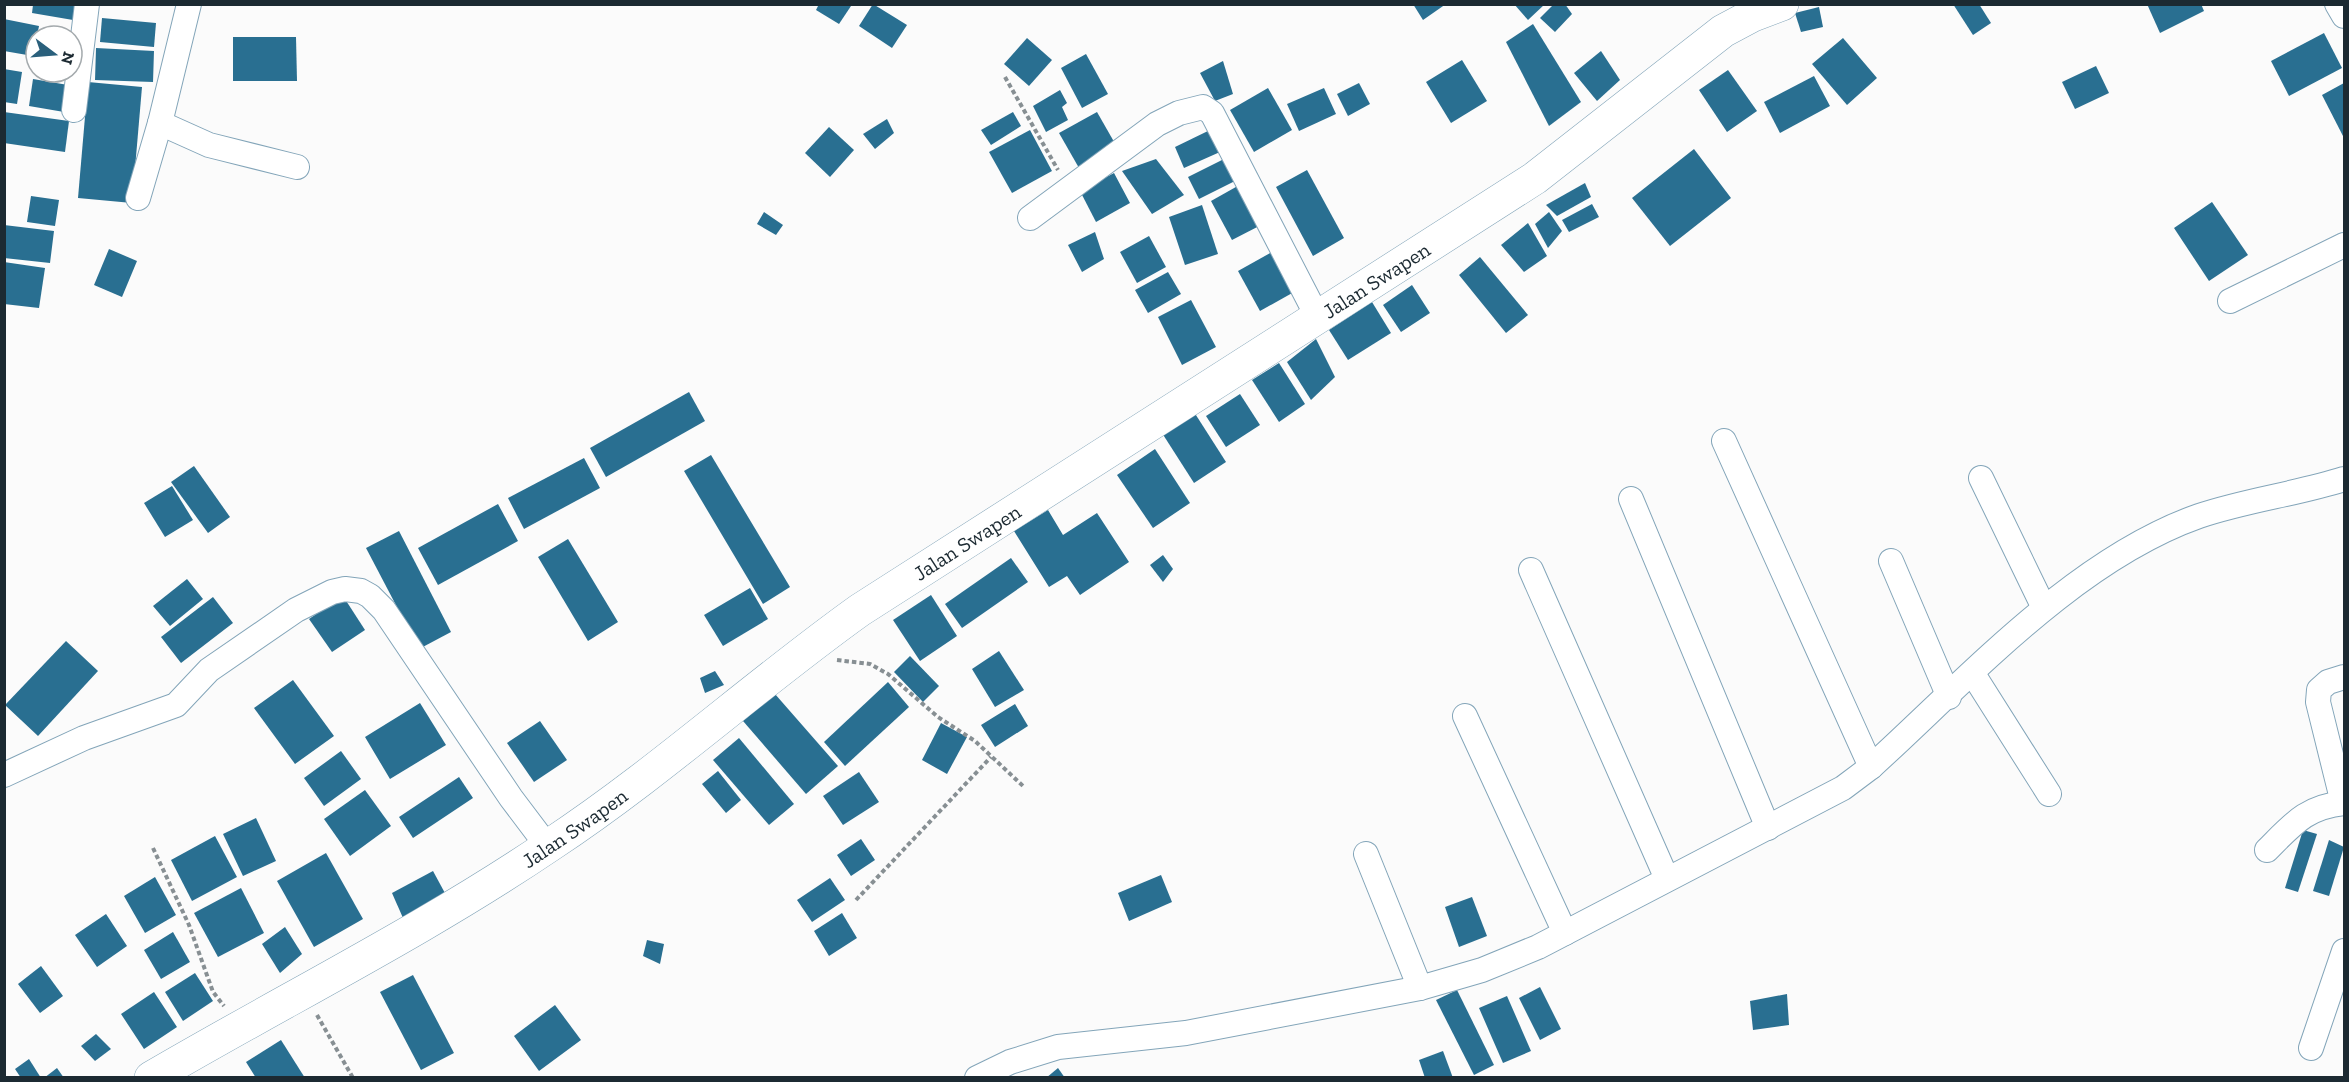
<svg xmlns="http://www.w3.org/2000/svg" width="2349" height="1082" viewBox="0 0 2349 1082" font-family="'Zilla Slab',serif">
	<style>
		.building { fill: #296f91 }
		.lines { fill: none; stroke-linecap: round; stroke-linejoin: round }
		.minor-casing { stroke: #83a5b9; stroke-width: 26 }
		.secondary-casing { stroke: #83a5b9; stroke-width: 34 }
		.path { stroke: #878f93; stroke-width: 4; stroke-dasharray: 4.5 3; stroke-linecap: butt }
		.minor { stroke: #fff; stroke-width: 24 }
		.secondary { stroke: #fff; stroke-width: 33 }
		.labels { text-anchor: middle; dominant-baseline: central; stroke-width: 6; stroke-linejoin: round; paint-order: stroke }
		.street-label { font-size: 21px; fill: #1c2a32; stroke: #fff }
	</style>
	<rect width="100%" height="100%" fill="#fbfbfb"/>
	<g class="building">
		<polygon points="819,4 849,4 851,6 839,24 816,10"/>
		<polygon points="873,4 907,25 892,48 859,26"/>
		<polygon points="1413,4 1446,4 1423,20"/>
		<polygon points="1514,4 1545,4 1528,20"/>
		<polygon points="1554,4 1565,4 1572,14 1555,32 1540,18"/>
		<polygon points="1953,4 1979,4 1991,23 1973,35"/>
		<polygon points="2147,4 2201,4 2204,11 2160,33"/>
		<polygon points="33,5 75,5 73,20 32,13"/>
		<polygon points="1819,7 1823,27 1801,32 1795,13"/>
		<polygon points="102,18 156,23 154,47 100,42"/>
		<polygon points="4,19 39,26 33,56 4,51"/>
		<polygon points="1533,24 1581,102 1549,126 1506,42"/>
		<polygon points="2324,33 2342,68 2289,96 2271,61"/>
		<polygon points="233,37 296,37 297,81 233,81"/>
		<polygon points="1027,38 1052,60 1029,86 1004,64"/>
		<polygon points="1843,38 1877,78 1847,105 1812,64"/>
		<polygon points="96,48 154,51 153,82 95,80"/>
		<polygon points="1601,51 1620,80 1597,101 1574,73"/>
		<polygon points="1086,54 1108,94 1082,108 1061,68"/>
		<polygon points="1462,60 1487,101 1451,123 1426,82"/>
		<polygon points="1223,61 1233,94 1215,101 1200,73"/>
		<polygon points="2096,66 2109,93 2075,109 2062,82"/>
		<polygon points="4,69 22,72 17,104 4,102"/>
		<polygon points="1728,70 1757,111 1727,132 1699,90"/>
		<polygon points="1814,76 1830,106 1780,133 1764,102"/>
		<polygon points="33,79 68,85 64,112 29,106"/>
		<polygon points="88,82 142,87 132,203 78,198"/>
		<polygon points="1359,83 1370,104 1348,116 1337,94"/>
		<polygon points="2344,83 2344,138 2322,95"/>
		<polygon points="1268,88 1292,130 1254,152 1230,110"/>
		<polygon points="1324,88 1336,114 1299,131 1287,104"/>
		<polygon points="1060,90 1067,103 1062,107 1068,120 1046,132 1033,106"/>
		<polygon points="4,112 69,121 65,152 4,143"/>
		<polygon points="1013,112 1021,126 991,145 981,130"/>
		<polygon points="1097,112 1117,147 1079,168 1059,133"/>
		<polygon points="887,119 894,133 875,149 863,134"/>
		<polygon points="829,127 854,150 830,177 805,153"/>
		<polygon points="1030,130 1052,171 1012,193 989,152"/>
		<polygon points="1210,130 1220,152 1184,168 1175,147"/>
		<polygon points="1694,149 1731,198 1670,246 1632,198"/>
		<polygon points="1156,159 1184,195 1152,214 1122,171"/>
		<polygon points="1224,159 1235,181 1199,199 1188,177"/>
		<polygon points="1307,170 1344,238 1313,256 1276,187"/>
		<polygon points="1114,173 1130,203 1096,222 1080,191"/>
		<polygon points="1243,183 1265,223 1232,240 1211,201"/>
		<polygon points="1585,183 1591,197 1557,216 1546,205"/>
		<polygon points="31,196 59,200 55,226 27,222"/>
		<polygon points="2212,202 2248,255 2209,281 2174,228"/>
		<polygon points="1592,204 1599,217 1569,232 1562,220"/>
		<polygon points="1202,205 1218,254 1185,265 1169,217"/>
		<polygon points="764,212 783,225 776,235 757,224"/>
		<polygon points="1549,212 1562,231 1548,248 1535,224"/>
		<polygon points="1528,223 1547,256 1524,272 1501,245"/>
		<polygon points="4,225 54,231 50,263 4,258"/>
		<polygon points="1095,232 1104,259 1082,272 1068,245"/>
		<polygon points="1149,236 1166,267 1137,283 1120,252"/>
		<polygon points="109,249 137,261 122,297 94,285"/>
		<polygon points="1272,252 1294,292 1260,311 1238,271"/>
		<polygon points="1480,257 1528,315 1506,333 1459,275"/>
		<polygon points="4,262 45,268 39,308 4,304"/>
		<polygon points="1168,272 1181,294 1148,313 1135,290"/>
		<polygon points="1412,285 1430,313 1401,332 1383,305"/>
		<polygon points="1191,300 1216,347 1182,365 1158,317"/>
		<polygon points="1372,302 1391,333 1348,360 1329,330"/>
		<polygon points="1316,339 1335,377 1311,400 1287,362"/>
		<polygon points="1279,363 1305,404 1279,422 1252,380"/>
		<polygon points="689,392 705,421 606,477 590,448"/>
		<polygon points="1240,394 1260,425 1226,447 1206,416"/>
		<polygon points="1194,412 1226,462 1194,483 1162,433"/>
		<polygon points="1155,449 1190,503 1153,528 1117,475"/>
		<polygon points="711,455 790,587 763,604 684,471"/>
		<polygon points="584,458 600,488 524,529 508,498"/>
		<polygon points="194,466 230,517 208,533 171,482"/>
		<polygon points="172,486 193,520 165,537 144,503"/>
		<polygon points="498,504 518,541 438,585 418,548"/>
		<polygon points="1048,510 1063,535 1097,513 1129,562 1080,595 1067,576 1049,587 1014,531"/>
		<polygon points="399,531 451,632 419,649 366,548"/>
		<polygon points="568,539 618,622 588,641 538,557"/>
		<polygon points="1163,555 1173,569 1163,582 1150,565"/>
		<polygon points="1011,558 1028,582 962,628 945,604"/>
		<polygon points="187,579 203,599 170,626 153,606"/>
		<polygon points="750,588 768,619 723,646 704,615"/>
		<polygon points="931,595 957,636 920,661 893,620"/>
		<polygon points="343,596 365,630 332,652 309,619"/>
		<polygon points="213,597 233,623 181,663 161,637"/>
		<polygon points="66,641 98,671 38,736 5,705"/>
		<polygon points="999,651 1024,690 995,707 972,669"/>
		<polygon points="910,656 939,686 923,702 894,672"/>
		<polygon points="715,671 724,685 705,693 700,678"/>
		<polygon points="293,680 334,736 295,764 254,708"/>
		<polygon points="888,682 909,707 845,766 824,742"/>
		<polygon points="775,694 838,766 806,794 743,721"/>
		<polygon points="420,703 446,745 390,779 365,737"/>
		<polygon points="1015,704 1028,726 995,747 981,725"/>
		<polygon points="540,721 567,760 534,782 507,743"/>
		<polygon points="941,723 967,737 947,774 922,760"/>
		<polygon points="739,738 794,804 769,825 713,760"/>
		<polygon points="341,751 361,779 324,806 304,778"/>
		<polygon points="718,771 741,800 726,813 702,784"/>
		<polygon points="859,772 879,802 843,825 823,796"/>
		<polygon points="459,777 473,798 413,838 399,817"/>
		<polygon points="365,790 391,826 350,856 324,819"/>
		<polygon points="256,818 276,861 243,876 223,834"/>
		<polygon points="2303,830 2317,834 2298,892 2285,888"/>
		<polygon points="215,836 237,877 192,901 171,860"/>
		<polygon points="861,839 875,860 851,876 837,855"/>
		<polygon points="2329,840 2344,847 2329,896 2313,891"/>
		<polygon points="326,853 363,919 314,947 277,881"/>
		<polygon points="433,871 446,895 403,918 392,893"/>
		<polygon points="1161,875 1172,902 1129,921 1118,893"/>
		<polygon points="155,877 176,915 145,933 124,896"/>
		<polygon points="830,878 845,900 812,922 797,900"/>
		<polygon points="241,888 264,933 218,957 194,913"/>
		<polygon points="1472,897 1487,936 1459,947 1445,907"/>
		<polygon points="842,913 857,938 829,956 814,931"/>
		<polygon points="106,914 127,946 97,967 75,935"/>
		<polygon points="285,927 302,954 280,973 262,944"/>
		<polygon points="173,932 190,962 161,979 144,950"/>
		<polygon points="647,940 664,944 660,964 643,956"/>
		<polygon points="41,966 63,996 40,1013 18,984"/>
		<polygon points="195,973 213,1001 183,1021 165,992"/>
		<polygon points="413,975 454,1053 421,1070 380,992"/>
		<polygon points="1540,987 1561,1029 1540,1040 1519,998"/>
		<polygon points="1457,990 1494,1065 1474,1075 1436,1000"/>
		<polygon points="154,992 177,1027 144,1049 121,1014"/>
		<polygon points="1787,994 1789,1025 1753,1030 1750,1001"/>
		<polygon points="1507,996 1531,1051 1503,1063 1479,1008"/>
		<polygon points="555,1005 581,1040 539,1071 514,1036"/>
		<polygon points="96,1034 111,1049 95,1061 81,1046"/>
		<polygon points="281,1040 305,1078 256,1078 246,1062"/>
		<polygon points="1443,1051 1453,1078 1425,1078 1419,1060"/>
		<polygon points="29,1059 41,1078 21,1078 15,1069"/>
		<polygon points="57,1068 64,1078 44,1078"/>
		<polygon points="1058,1068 1065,1078 1046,1078"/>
	</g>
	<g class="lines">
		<g class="minor-casing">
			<g id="minor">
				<polyline points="2337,4 2344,16"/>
				<polyline points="74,110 87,4"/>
				<polyline points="160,123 209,145 297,167"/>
				<polyline points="138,198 160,123 189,4"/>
				<polyline points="1030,218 1157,124 1179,113 1203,107 1212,113 1317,316"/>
				<polyline points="2230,301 2344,245"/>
				<polyline points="1724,441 1871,767"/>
				<polyline points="1981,478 2044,608"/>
				<polyline points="1631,499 1768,828"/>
				<polyline points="1891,561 1949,697"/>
				<polyline points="1531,570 1667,879"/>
				<polyline points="1973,674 2049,794"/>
				<polyline points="1465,716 1565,933"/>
				<polyline points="4,775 84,738 176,705 209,670 296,610 332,592 345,589 361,591 370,596 384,610 511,798 548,847"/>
				<polyline points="2343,803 2318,702 2319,690 2328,682 2344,677"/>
				<path d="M2267,850C2293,824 2306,807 2344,803"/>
				<polyline points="1366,854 1420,988"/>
				<polyline points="2311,1048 2344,951"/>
				<path d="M977,1078L1010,1062L1058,1047L1186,1033L1420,988L1482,970L1538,947L1843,788L1871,767C1967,680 2074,560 2199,516C2246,500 2297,494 2344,479"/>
			</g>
		</g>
		<g class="secondary-casing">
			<g id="secondary">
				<path id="s1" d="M151,1078C284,1000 423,931 550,845C659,773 755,685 860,610L1535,178L1723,31L1753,15L1782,4"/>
			</g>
		</g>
		<g class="path">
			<polyline points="1005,77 1058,170"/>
			<polyline points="837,660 870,664 888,674 938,717 975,741 1023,786"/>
			<polyline points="153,848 189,925 213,992 224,1006"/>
			<polyline points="856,900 991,757"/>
			<polyline points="317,1015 353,1078"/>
		</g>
		<use href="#minor" class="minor"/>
		<use href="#secondary" class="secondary"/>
	</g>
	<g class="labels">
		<g class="street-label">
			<text stroke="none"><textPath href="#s1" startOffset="1464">Jalan Swapen</textPath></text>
			<text stroke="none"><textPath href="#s1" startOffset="978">Jalan Swapen</textPath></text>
			<text stroke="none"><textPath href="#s1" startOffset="492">Jalan Swapen</textPath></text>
		</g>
	</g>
	<rect width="2349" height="1082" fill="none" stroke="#1c2a32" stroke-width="12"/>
	<g transform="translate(54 54) rotate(106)"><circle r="28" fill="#ffffff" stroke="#a4aaad" stroke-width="1.5"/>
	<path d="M0-4.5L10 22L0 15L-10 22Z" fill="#2a607c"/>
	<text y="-9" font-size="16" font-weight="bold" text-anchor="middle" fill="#1c2a32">N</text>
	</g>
</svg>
